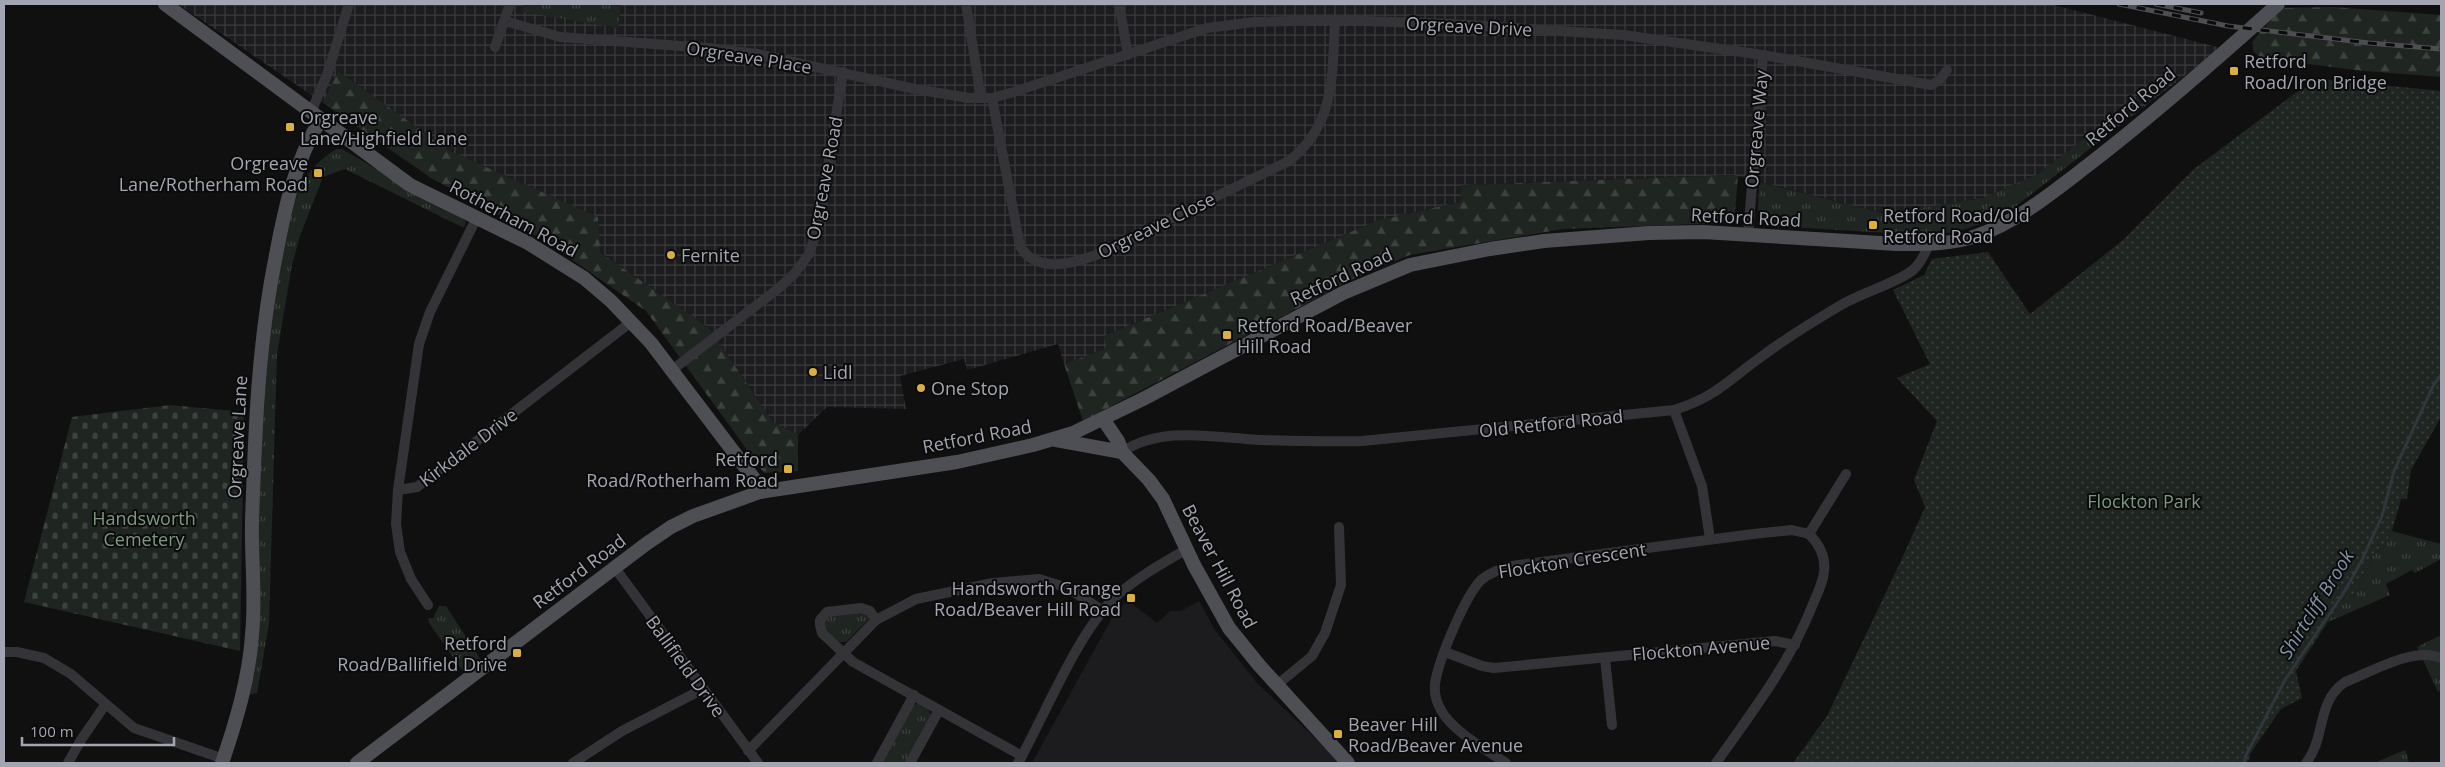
<svg xmlns="http://www.w3.org/2000/svg" width="2445" height="767" viewBox="0 0 2445 767" font-family="'Open Sans',sans-serif">
	<style>
		.built { fill: #1c1c1e }
		.industrial { fill: url(#industrial-grid) }
		.grass { fill: url(#grass-tufts) }
		.forest { fill: url(#forest-firs) }
		.cemetery { fill: url(#cemetery-stones) }
		.park { fill: url(#park-dots) }
		.lines { fill: none; stroke-linecap: round; stroke-linejoin: round }
		.stream { stroke: #2f363c; stroke-width: 3 }
		.minor { stroke: #343438; stroke-width: 10 }
		.major { stroke: #4e4f54; stroke-width: 14 }
		.rail-casing { stroke: #4d4e52; stroke-width: 5 }
		.rail { stroke: #0b0b0c; stroke-width: 3; stroke-dasharray: 9; stroke-linecap: butt }
		.poi-dot { fill: #daaf40; stroke: #0b0b0c; stroke-width: 2 }
		.labels { text-anchor: middle; dominant-baseline: central; stroke-width: 4; stroke-linejoin: round; paint-order: stroke }
		.street-label { font-size: 18px; fill: #a3a6b0; stroke: #0b0b0c }
		.poi-label { font-size: 18px; fill: #a3a6b0; stroke: #0b0b0c; text-anchor: start }
		.park-label { font-size: 18px; fill: #7c9980; stroke: #0b0b0c }
		.water-label { font-size: 19px; font-style: italic; fill: #7e92a8; stroke: #0b0b0c }
	</style>
	<defs>
		<pattern id="industrial-grid" width="8" height="8" patternUnits="userSpaceOnUse" patternTransform="scale(1.25)"><rect width="8" height="8" fill="#1c1c1e"/><path d="M0 4h8M4 0v8" fill="none" stroke="#3a3a3c"/></pattern>
		<pattern id="grass-tufts" width="24" height="20" patternUnits="userSpaceOnUse" patternTransform="scale(1.25)"><rect width="24" height="20" fill="#1f2520"/><path d="M3 7l-1-3M5 7V3M7 7l1-3M15 17l-1-3M17 17v-4M19 17l1-3" fill="none" stroke="#3c423e"/></pattern>
		<pattern id="forest-firs" width="22" height="20" patternUnits="userSpaceOnUse" patternTransform="scale(1.25)"><rect width="22" height="20" fill="#1f2520"/><path d="M5 1l3.5 6h-7zM16 11l3.5 6h-7z" fill="#3c423e"/></pattern>
		<pattern id="cemetery-stones" width="16" height="16" patternUnits="userSpaceOnUse" patternTransform="scale(1.25)"><rect width="16" height="16" fill="#1f2520"/><path d="M2 7V4a2 2 0 0 1 4 0v3zM10 15v-3a2 2 0 0 1 4 0v3z" fill="#3c423e"/></pattern>
		<pattern id="park-dots" width="8" height="8" patternUnits="userSpaceOnUse" patternTransform="scale(1.25)"><rect width="8" height="8" fill="#1f2520"/><path d="M2 2h.1M6 6h.1" fill="none" stroke="#3c423e" stroke-width="1.8" stroke-linecap="round"/></pattern>
	</defs>
	<rect width="100%" height="100%" fill="#101011"/>
	<polygon class="built" points="1127,600 1157,623 1170,611 1181,611 1199,601 1215,630 1257,683 1340,762 1032,763 1113,616"/>
	<polygon class="industrial" points="178,4 524,4 522,11 618,28 621,4 2050,4 2221,48 2110,133 2103,124 2038,174 1983,198 1885,214 1733,175 1462,185 1460,202 1379,220 1104,336 1107,348 1064,364 1058,344 967,370 964,359 900,376 906,409 827,407 798,435 773,422 709,328 599,251 598,217 450,151 338,71 323,103"/>
	<g class="grass">
		<polygon points="524,4 621,4 618,28 522,12"/>
		<polygon points="2103,124 2110,133 2011,210 1986,222 1956,232 1924,235 1771,226 1758,211 1759,182 1885,214 1983,198 2038,174"/>
		<path d="M336,149H342L466,221L464,228L345,169L323,177L300,236L292,265L277,354L269,624L257,693L248,695C254,557 253,415 278,279C284,248 288,212 302,184C309,170 323,157 336,149Z"/>
		<polygon points="2392,531 2441,544 2441,559 2415,573 2412,570 2386,584 2390,595 2328,622 2342,600 2354,594 2373,555 2383,547"/>
		<polygon points="439,606 446,606 481,660 464,673 429,623 428,618 433,618"/>
		<polygon points="863,612 869,615 869,619 846,642 836,642 824,630 824,620 829,616"/>
		<polygon points="2441,635 2441,690 2438,692 2417,647"/>
		<polygon points="918,703 928,709 931,715 905,763 882,763 913,706"/>
		<polygon points="2405,750 2409,761 2404,763 2374,763"/>
	</g>
	<g class="forest">
		<polygon points="2333,7 2441,15 2441,77 2364,71 2261,58 2254,52 2252,42 2281,8"/>
		<polygon points="338,71 450,151 598,217 600,252 709,328 773,422 798,435 798,471 764,473 646,311 542,239 431,178 323,103"/>
		<polygon points="1733,175 1738,176 1735,213 1724,223 1563,229 1410,255 1355,278 1083,421 1064,364 1107,348 1104,336 1379,220 1460,202 1462,185"/>
	</g>
	<polygon class="cemetery" points="170,405 244,412 240,651 24,602 72,417"/>
	<polygon class="park" points="2321,79 2441,91 2441,417 2411,470 2407,499 2401,499 2392,531 2383,547 2373,555 2354,594 2342,600 2296,671 2302,698 2281,709 2250,754 2249,760 2242,763 1793,763 1827,716 1899,565 1925,507 1914,480 1937,421 1897,378 1930,364 1893,290 1924,275 1932,259 1988,252 2030,314 2123,240 2194,169 2294,94"/>
	<g class="lines">
		<polyline class="stream" points="2245,763 2245,757 2285,680 2343,594 2362,560 2382,516 2394,471 2433,386 2441,375"/>
		<g class="minor">
			<polyline points="966,4 981,98"/>
			<polyline points="1119,4 1128,55"/>
			<polyline points="505,21 560,37 708,48 757,54 915,89 969,98 992,98 1014,92 1207,28 1254,22 1335,20 1451,24 1623,35 1763,55 1931,85 1940,80 1947,70"/>
			<polyline points="495,47 510,4"/>
			<path d="M992,98L1020,246C1035,273 1072,264 1096,255L1289,161C1336,124 1332,75 1335,20"/>
			<polyline points="311,112 327,75 349,4"/>
			<polyline points="1748,234 1763,55"/>
			<polyline points="672,370 779,288 795,273 809,254 819,224 843,72"/>
			<polyline points="1674,410 1702,486 1710,539"/>
			<path d="M1122,452C1162,425 1216,438 1261,440C1295,441 1328,442 1362,441L1674,410C1716,397 1727,381 1761,357C1786,338 1814,321 1841,305C1861,293 1897,283 1913,270C1921,263 1925,254 1929,244"/>
			<polyline points="398,490 417,487 631,322"/>
			<polyline points="1809,534 1846,474"/>
			<polyline points="615,568 758,763"/>
			<polyline points="428,605 411,579 400,552 396,524 398,490 419,344 430,312 477,217"/>
			<polyline points="876,620 870,611 861,608 827,612 820,620 820,625 822,633 853,662 1022,756"/>
			<polyline points="4,652 17,652 44,658 71,674 134,728 224,759"/>
			<polyline points="1445,652 1482,666 1494,668 1775,641 1795,645"/>
			<polyline points="1605,658 1612,725"/>
			<polyline points="1277,685 1312,656 1325,633 1341,585 1339,527"/>
			<polyline points="748,751 876,620 916,599 993,583 1039,579 1068,588 1103,611"/>
			<polyline points="68,763 81,740 105,705"/>
			<polyline points="573,763 622,731 703,689"/>
			<polyline points="877,763 914,695"/>
			<polyline points="910,763 939,710"/>
			<path d="M1018,763C1045,715 1076,636 1114,598C1136,578 1161,564 1187,549"/>
			<path d="M1506,763C1487,750 1452,731 1441,710C1437,703 1434,693 1435,684C1438,661 1465,596 1481,580C1491,572 1500,569 1512,566L1753,534L1792,530L1809,534C1819,544 1826,557 1824,572C1823,583 1817,594 1813,604C1790,663 1752,712 1716,763"/>
			<path d="M2306,763C2326,738 2316,702 2345,682C2371,672 2415,646 2441,658"/>
		</g>
		<g class="major">
			<polyline points="165,4 410,185 528,243 584,278 611,301 651,343 755,480 760,492"/>
			<polyline points="1103,419 1118,441 1122,452 1149,480 1163,499 1194,565 1229,628 1259,665 1348,763"/>
			<polyline points="1056,440 1122,452"/>
			<path d="M222,763C236,722 249,679 252,635C256,597 251,559 252,521C255,431 258,343 276,255C285,207 295,161 321,119"/>
			<path d="M357,763L646,544L671,527L693,516L760,492L957,462L1033,445L1073,433L1143,399L1343,293L1410,265L1490,249L1544,241L1649,233L1703,232L1897,244C1923,244 1950,245 1976,236C2017,222 2053,192 2087,166C2153,115 2216,60 2278,4"/>
		</g>
		<g class="rail-casing">
			<g id="rail">
				<polyline points="2119,4 2228,26 2369,43 2441,49"/>
				<polyline points="2156,4 2201,13"/>
			</g>
		</g>
		<use href="#rail" class="rail"/>
	</g>
	<g class="poi-dot">
		<rect x="2229" y="66" width="10" height="10" rx="2.5"/>
		<rect x="285" y="122" width="10" height="10" rx="2.5"/>
		<rect x="313" y="168" width="10" height="10" rx="2.5"/>
		<rect x="1868" y="220" width="10" height="10" rx="2.5"/>
		<circle cx="671" cy="255" r="5"/>
		<rect x="1222" y="330" width="10" height="10" rx="2.5"/>
		<circle cx="813" cy="372" r="5"/>
		<circle cx="921" cy="388" r="5"/>
		<rect x="783" y="464" width="10" height="10" rx="2.5"/>
		<rect x="1126" y="593" width="10" height="10" rx="2.5"/>
		<rect x="512" y="648" width="10" height="10" rx="2.5"/>
		<rect x="1333" y="729" width="10" height="10" rx="2.5"/>
	</g>
	<g class="labels">
		<g class="street-label">
			<text transform="translate(1469 26) rotate(3)">Orgreave Drive</text>
			<text transform="translate(749 57) rotate(9)">Orgreave Place</text>
			<text transform="translate(2130 106) rotate(-40)">Retford Road</text>
			<text transform="translate(1756 129) rotate(-85)">Orgreave Way</text>
			<text transform="translate(824 178) rotate(-79)">Orgreave Road</text>
			<text transform="translate(1746 217) rotate(3)">Retford Road</text>
			<text transform="translate(514 218) rotate(28)">Rotherham Road</text>
			<text transform="translate(1156 225) rotate(-26)">Orgreave Close</text>
			<text transform="translate(1341 276) rotate(-25)">Retford Road</text>
			<text transform="translate(1551 423) rotate(-6)">Old Retford Road</text>
			<text transform="translate(977 436) rotate(-11)">Retford Road</text>
			<text transform="translate(237 437) rotate(-87)">Orgreave Lane</text>
			<text transform="translate(468 447) rotate(-37)">Kirkdale Drive</text>
			<text transform="translate(1572 560) rotate(-9)">Flockton Crescent</text>
			<text transform="translate(1220 566) rotate(62)">Beaver Hill Road</text>
			<text transform="translate(579 571) rotate(-37)">Retford Road</text>
			<text transform="translate(1701 648) rotate(-5)">Flockton Avenue</text>
			<text transform="translate(686 666) rotate(54)">Ballifield Drive</text>
		</g>
		<g class="poi-label">
			<text x="2244" y="61">Retford<tspan x="2244" dy="21">Road/Iron Bridge</tspan></text>
			<text x="300" y="117">Orgreave<tspan x="300" dy="21">Lane/Highfield Lane</tspan></text>
			<text x="308" y="163" text-anchor="end">Orgreave<tspan x="308" dy="21">Lane/Rotherham Road</tspan></text>
			<text x="1883" y="215">Retford Road/Old<tspan x="1883" dy="21">Retford Road</tspan></text>
			<text x="681" y="255">Fernite</text>
			<text x="1237" y="325">Retford Road/Beaver<tspan x="1237" dy="21">Hill Road</tspan></text>
			<text x="823" y="372">Lidl</text>
			<text x="931" y="388">One Stop</text>
			<text x="778" y="459" text-anchor="end">Retford<tspan x="778" dy="21">Road/Rotherham Road</tspan></text>
			<text x="1121" y="588" text-anchor="end">Handsworth Grange<tspan x="1121" dy="21">Road/Beaver Hill Road</tspan></text>
			<text x="507" y="643" text-anchor="end">Retford<tspan x="507" dy="21">Road/Ballifield Drive</tspan></text>
			<text x="1348" y="724">Beaver Hill<tspan x="1348" dy="21">Road/Beaver Avenue</tspan></text>
		</g>
		<g class="park-label">
			<text x="2144" y="501">Flockton Park</text>
			<text x="144" y="518">Handsworth<tspan x="144" dy="21">Cemetery</tspan></text>
		</g>
		<g class="water-label">
			<text transform="translate(2316 604) rotate(-58)">Shirtcliff Brook</text>
		</g>
	</g>
	<rect width="2445" height="767" fill="none" stroke="#a3a6b0" stroke-width="10"/>
	<path d="M22 737v8h152v-8" fill="none" stroke="#a3a6b0" stroke-width="2.5"/>
	<text x="30" y="737" font-size="15" fill="#a3a6b0" stroke="#0b0b0c" stroke-width="4" paint-order="stroke">100 m</text>
</svg>
